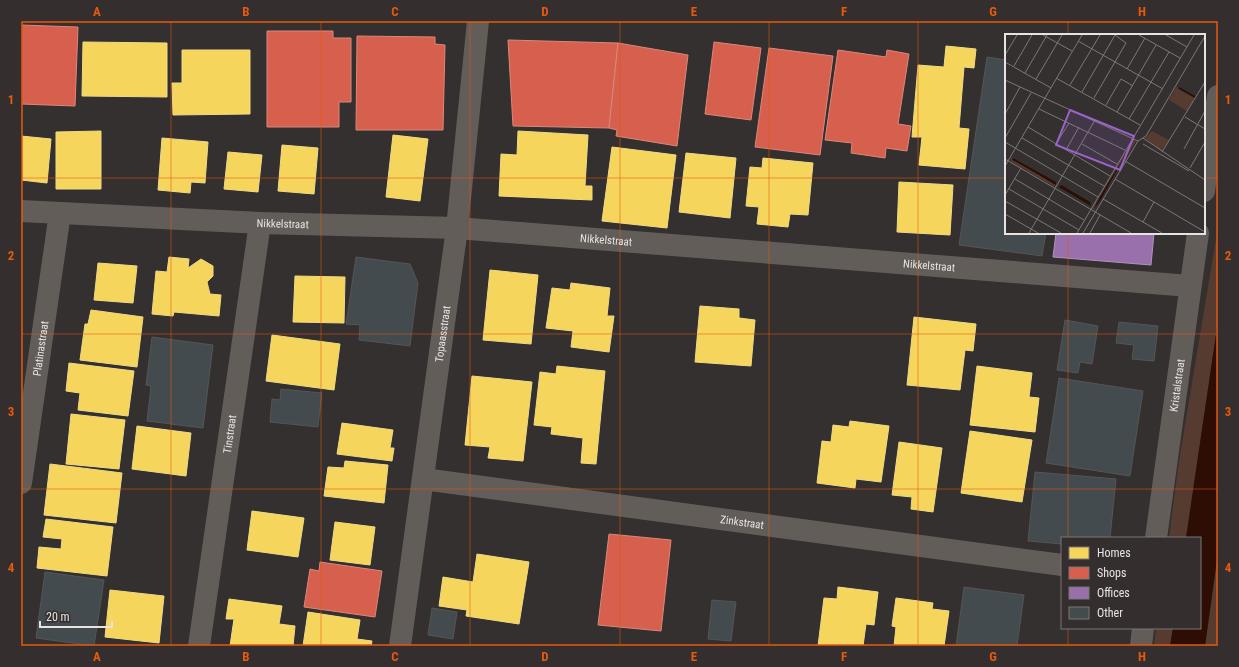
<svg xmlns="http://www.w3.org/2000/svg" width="1239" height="667" viewBox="0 0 1239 667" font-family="'Roboto Condensed',sans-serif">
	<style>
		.green { fill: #563b31 }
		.water { fill: #2d0d04 }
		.homes { fill: #f6d55c; stroke: #f1da84 }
		.shops { fill: #d6604d; stroke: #db887a }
		.offices { fill: #9970ab; stroke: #b093bc }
		.building { fill: #444b4e; stroke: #555554 }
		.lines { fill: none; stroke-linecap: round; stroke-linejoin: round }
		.minor { stroke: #635d5a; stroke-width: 22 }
		.grid { fill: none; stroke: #e8590c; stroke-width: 1; stroke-opacity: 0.55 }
		.labels { text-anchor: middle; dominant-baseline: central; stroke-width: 4; stroke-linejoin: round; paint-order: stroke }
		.street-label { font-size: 11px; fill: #e6e4e2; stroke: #342f2e }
		.inset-river { fill: none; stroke: #2d0d04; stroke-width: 2 }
		.inset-road { fill: none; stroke: #7b7877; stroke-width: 1 }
		.view { fill: #9b63ca; fill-opacity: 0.15; stroke: #9b63ca; stroke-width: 2 }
		.inset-edge { fill: none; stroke: #e6e4e2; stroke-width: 2 }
		.neatline { fill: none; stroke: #e8590c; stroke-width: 1.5 }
		.grid-label { font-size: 13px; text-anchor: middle; font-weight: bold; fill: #e8590c }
	</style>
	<rect width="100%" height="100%" fill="#33302f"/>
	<g class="green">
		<polygon points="1218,227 1218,321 1186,538 1169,538 1179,461"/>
		<polygon points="1218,552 1218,646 1205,646"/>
		<polygon points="1156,628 1173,628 1170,646 1154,646"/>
	</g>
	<polygon class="water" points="1218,321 1218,552 1205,646 1170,646 1173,628 1200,628 1200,538 1186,538"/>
	<g class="homes">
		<polygon points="83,42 167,43 167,97 82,96"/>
		<polygon points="946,46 976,49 974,68 964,67 959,128 969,129 965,169 919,165 922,137 912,137 918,65 944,67"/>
		<polygon points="182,50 250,50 250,114 173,115 172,83 182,83"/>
		<polygon points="101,131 101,189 56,189 56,132"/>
		<polygon points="518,131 588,135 585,186 592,186 592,200 499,196 501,154 517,155"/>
		<polygon points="393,135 428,139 420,201 386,197"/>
		<polygon points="21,136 51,139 47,183 21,180"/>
		<polygon points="162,138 208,142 205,183 191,182 190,193 158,190"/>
		<polygon points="282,145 318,148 314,194 278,191"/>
		<polygon points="612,147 676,155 667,228 602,221"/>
		<polygon points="228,152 262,155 258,192 224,189"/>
		<polygon points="686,153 736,158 730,218 679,212"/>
		<polygon points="763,158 813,163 808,215 790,214 788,227 757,224 759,207 746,206 750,167 762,168"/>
		<polygon points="899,182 953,185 950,235 897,232"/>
		<polygon points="169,257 189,259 188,268 201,259 213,266 213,276 207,282 210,294 221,295 219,316 174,312 173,316 152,314 156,271 167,272"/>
		<polygon points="98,263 137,266 133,303 94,300"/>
		<polygon points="490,270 538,275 531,344 483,340"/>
		<polygon points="295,276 345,277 344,323 293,322"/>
		<polygon points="571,283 610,288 607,316 614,316 609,352 571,347 573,331 546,328 552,288 570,290"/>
		<polygon points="700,306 739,309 739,318 755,320 751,366 695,362"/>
		<polygon points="91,310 143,317 137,367 80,360 85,324 88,324"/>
		<polygon points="914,317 976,324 973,351 965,350 960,390 907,385"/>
		<polygon points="272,335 340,344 334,390 266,381"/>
		<polygon points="69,363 134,371 128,416 78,410 80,393 66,391"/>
		<polygon points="557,366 605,371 596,464 581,463 583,438 551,434 552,427 534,425 540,372 556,374"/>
		<polygon points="977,366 1032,373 1029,397 1039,398 1035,432 970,425"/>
		<polygon points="472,376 532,382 523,461 488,458 490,447 465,445"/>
		<polygon points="71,414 125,420 119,469 66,464"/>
		<polygon points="850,421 889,426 881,482 856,479 855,488 817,483 822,441 831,442 833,425 849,427"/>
		<polygon points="342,423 393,430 390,448 394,448 392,461 337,454"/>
		<polygon points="137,426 191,433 186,476 132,469"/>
		<polygon points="970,431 1032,440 1022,502 961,493"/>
		<polygon points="899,442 942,448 933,512 911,509 912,497 892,495"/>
		<polygon points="345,461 388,465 384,503 324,496 328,467 344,468"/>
		<polygon points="50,464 122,473 116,523 44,515"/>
		<polygon points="252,511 304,518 298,557 247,550"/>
		<polygon points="46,519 113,527 107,576 37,568 39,547 61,549 62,539 43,537"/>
		<polygon points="335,522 375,527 370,565 330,560"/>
		<polygon points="477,554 529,562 519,624 466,616 467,610 439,606 443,577 473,582"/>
		<polygon points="838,587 878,592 874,625 866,624 863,646 818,646 824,598 837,599"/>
		<polygon points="110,590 164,596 159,643 105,637"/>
		<polygon points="896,598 933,603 932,609 949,611 944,646 894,646 896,627 892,626"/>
		<polygon points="229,599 282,606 279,624 295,626 293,646 230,646 234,619 226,619"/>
		<polygon points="308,612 360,620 357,639 372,641 371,646 303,646"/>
	</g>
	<g class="shops">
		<polygon points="21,25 78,27 75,106 21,104"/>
		<polygon points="267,31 333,31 333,38 351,38 351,102 339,102 339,127 267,127"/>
		<polygon points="357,36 435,37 435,44 445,45 443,130 356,130"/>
		<polygon points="508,40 618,43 609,128 513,126"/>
		<polygon points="714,42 761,48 751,120 705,114"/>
		<polygon points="618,43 688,55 677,146 616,136 617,130 609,128"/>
		<polygon points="769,48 833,56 820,155 755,147"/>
		<polygon points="838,50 886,57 887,50 909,54 898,124 911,126 907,151 886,148 885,158 851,153 852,143 825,140"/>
		<polygon points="609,534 671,540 661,631 598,625"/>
		<polygon points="320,562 382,571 375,617 304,607 310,569 319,571"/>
	</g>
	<polygon class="offices" points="1056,233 1154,233 1151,265 1053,257"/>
	<g class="building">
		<polygon points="987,57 1006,60 1006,233 1046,233 1042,256 959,245"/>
		<polygon points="356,257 410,264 418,283 410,346 359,340 360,325 346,324"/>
		<polygon points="1065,320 1098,326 1092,364 1080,362 1078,373 1057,370"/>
		<polygon points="1119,322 1158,326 1154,361 1132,359 1134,345 1116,343"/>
		<polygon points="152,337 213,345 203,428 147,421 151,386 146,385"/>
		<polygon points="1059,378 1143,391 1130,476 1046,463"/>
		<polygon points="281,389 322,393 318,427 270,422 272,399 280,400"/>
		<polygon points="1035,472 1116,479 1110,538 1062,538 1062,544 1028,541"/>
		<polygon points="45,572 104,580 94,646 36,638"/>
		<polygon points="964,587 1024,595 1017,646 956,646"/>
		<polygon points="712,600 736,602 731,641 708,639"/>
		<polygon points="432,608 457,612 453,639 428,635"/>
	</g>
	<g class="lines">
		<g class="minor">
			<polyline points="1204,191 1218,96"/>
			<path id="s1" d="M21,211L260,223L457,228L1190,286"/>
			<path id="s2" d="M423,479L1062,565"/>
			<path id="s3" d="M21,483L60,213"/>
			<path id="s4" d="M1156,538L1198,233"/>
			<path id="s5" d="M199,646L260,223"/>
			<path id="s6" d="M400,646L457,228L478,21"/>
			<polyline points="1141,646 1143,628"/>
		</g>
	</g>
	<path class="grid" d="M171,21V646M321,21V646M470,21V646M620,21V646M769,21V646M918,21V646M1068,21V35M21,178H1006M1204,178H1218M1068,233V538M21,334H1218M21,489H1218M1068,628V646"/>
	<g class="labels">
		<g class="street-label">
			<text stroke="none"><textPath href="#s1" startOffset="262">Nikkelstraat</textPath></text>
			<text stroke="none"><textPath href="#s1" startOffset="586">Nikkelstraat</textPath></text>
			<text stroke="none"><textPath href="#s1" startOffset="910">Nikkelstraat</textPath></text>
			<text stroke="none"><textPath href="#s6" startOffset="315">Topaasstraat</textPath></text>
			<text stroke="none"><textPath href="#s3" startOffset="136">Platinastraat</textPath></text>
			<text stroke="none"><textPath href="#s4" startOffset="154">Kristalstraat</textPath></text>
			<text stroke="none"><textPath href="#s5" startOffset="214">Tinstraat</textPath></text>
			<text stroke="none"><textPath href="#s2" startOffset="322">Zinkstraat</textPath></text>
		</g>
	</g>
	<g transform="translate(1005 34)">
		<rect width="200" height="200" fill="#33302f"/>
		<path d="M171,53L190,64L182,77L164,66ZM147,97L164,106L156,117L140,104ZM128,105L131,107L89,176L87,174ZM128,109L90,175L89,174L94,163ZM6,123L50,151L53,149L50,153L6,127Z" fill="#563b31" fill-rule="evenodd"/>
		<path d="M128,108L96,165L89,175L95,163ZM8,124L51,148V151L13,129L7,126ZM56,151L85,168L86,172L54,153Z" fill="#2d0d04"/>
		<path class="inset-river" d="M174,54L190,63"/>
		<path class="inset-road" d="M38,1L67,17M134,1L175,24M161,1L182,13M73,7L158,55M0,21L12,1M0,28L46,54M9,32L27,1M122,35L140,4M20,39L42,1M51,44L135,91M31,45L57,1M0,46L133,107M65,51L95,1M77,58L110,1M89,64L121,9L110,1M101,71L116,45L128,52M34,75L120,116M112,78L151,11M0,80L15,53M180,83L200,95M124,85L164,18M23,93L105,142M0,104L26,59M17,104L99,152M138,104L200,146M0,108L93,163M51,110L64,89M77,110L112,130M138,110L184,137M179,115L200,77M61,116L74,93M157,118L200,48M0,125L126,199M120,127L200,174M0,132L77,1M185,134L200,108M10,145L79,186M110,145L200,198M4,155L74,196M0,161L16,134M98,165L157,199M0,167L56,199M0,180L33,199M138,188L149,168M24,199L90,86M72,199L189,1M78,199L133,107L141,102L200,2M85,199L95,181"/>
		<path class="view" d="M65,76L129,102L115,136L51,111Z"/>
		<rect width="200" height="200" class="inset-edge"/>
	</g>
	<rect width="1239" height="667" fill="none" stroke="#342f2e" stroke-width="44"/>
	<rect x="1061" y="537" width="140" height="92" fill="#342f2e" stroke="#7b7776"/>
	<rect x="1069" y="547" width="20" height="12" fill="#f6d55c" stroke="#7b7776"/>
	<text x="1097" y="557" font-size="12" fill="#e6e4e2">Homes</text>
	<rect x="1069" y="567" width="20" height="12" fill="#d6604d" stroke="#7b7776"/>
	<text x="1097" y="577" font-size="12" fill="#e6e4e2">Shops</text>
	<rect x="1069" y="587" width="20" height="12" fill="#9970ab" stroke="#7b7776"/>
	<text x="1097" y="597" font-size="12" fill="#e6e4e2">Offices</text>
	<rect x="1069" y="607" width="20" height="12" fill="#444b4e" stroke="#7b7776"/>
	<text x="1097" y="617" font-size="12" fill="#e6e4e2">Other</text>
	<path d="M40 621v6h72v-6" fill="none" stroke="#e6e4e2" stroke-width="2"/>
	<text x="46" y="621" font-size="12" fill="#e6e4e2" stroke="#342f2e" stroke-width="3" paint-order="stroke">20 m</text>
	<rect x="22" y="22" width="1195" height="623" class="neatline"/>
	<g class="grid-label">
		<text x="97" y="16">A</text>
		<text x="246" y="16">B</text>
		<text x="395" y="16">C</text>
		<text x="545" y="16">D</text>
		<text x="694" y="16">E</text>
		<text x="844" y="16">F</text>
		<text x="993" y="16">G</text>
		<text x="1142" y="16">H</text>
		<text x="11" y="104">1</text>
		<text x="1228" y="104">1</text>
		<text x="11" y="260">2</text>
		<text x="1228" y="260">2</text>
		<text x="11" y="416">3</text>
		<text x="1228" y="416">3</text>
		<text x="11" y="572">4</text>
		<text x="1228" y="572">4</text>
		<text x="97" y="661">A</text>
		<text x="246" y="661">B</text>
		<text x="395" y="661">C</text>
		<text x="545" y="661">D</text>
		<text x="694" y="661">E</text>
		<text x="844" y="661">F</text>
		<text x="993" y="661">G</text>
		<text x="1142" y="661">H</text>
	</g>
</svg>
